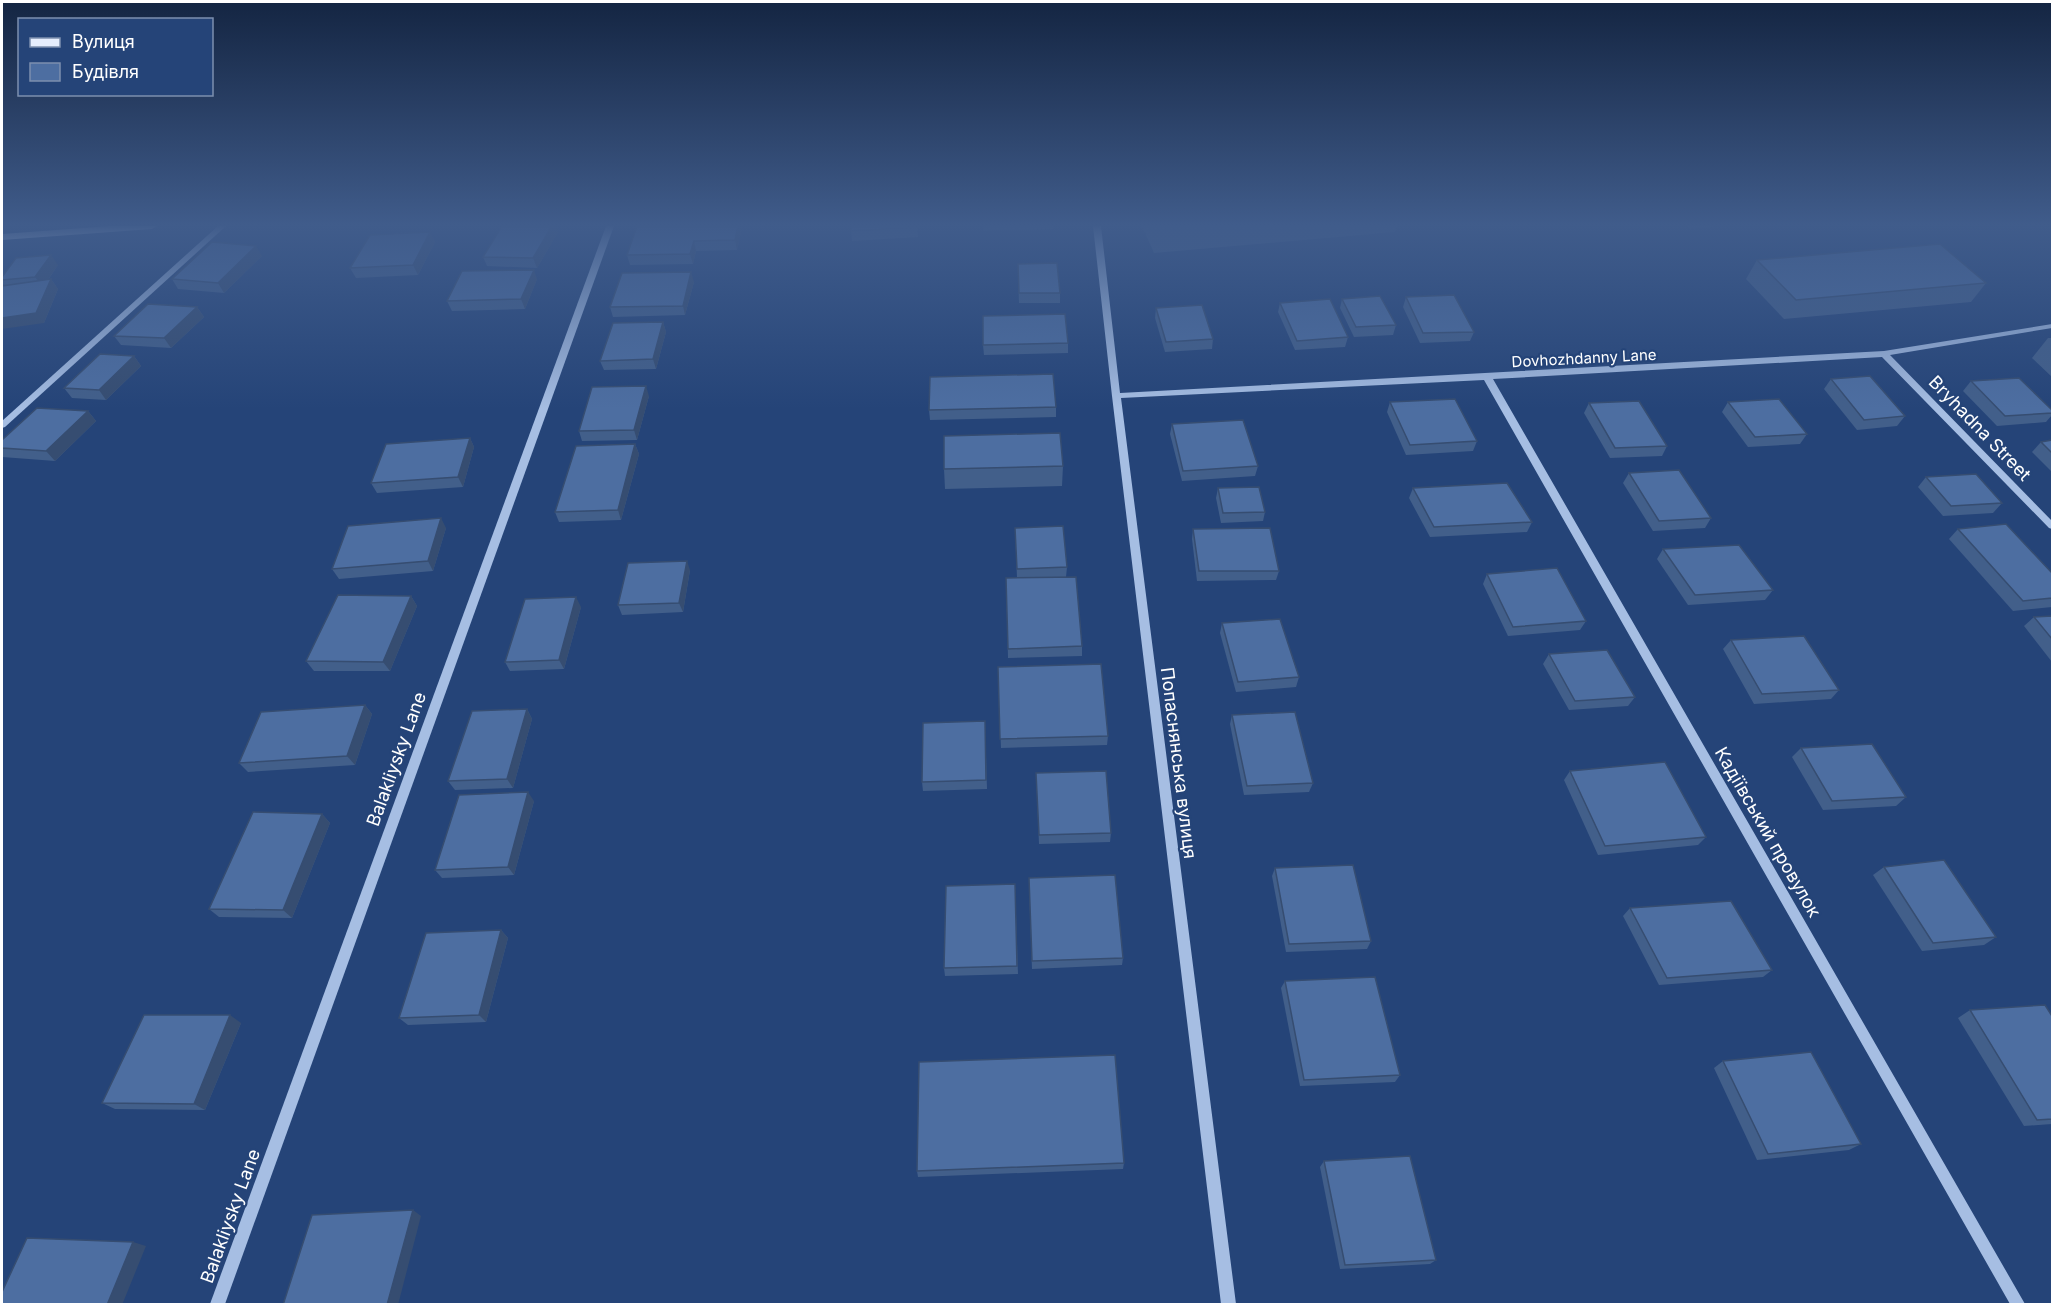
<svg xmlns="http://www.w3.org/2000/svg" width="2054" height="1306" viewBox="0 0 2054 1306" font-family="Inter,sans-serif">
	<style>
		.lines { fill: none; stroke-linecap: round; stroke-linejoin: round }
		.minor { fill: #a6bee3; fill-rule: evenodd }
		.major { fill: #e5edfc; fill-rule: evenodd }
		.wall { fill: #425f8a }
		.shaded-wall { fill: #364d71 }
		.building { fill: #4d6ea1; stroke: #364d71; stroke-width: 1.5 }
		.labels { text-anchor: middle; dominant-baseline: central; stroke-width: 4.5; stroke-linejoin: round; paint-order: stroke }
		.far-street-label { font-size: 15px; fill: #fff; stroke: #254478 }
		.street-label { font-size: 18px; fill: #fff; stroke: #254478 }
	</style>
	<rect width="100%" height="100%" fill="#254478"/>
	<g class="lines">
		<g class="minor">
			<polygon points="218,226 226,226 5,427 2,428 2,421"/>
			<polygon points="606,226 614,226 225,1304 210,1304"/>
			<polygon points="1093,226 1101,226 1120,393 1884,351 2052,324 2052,328 1890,355 2052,521 2052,529 2049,528 1882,357 1493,379 2025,1304 2010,1304 1484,380 1121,398 1236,1304 1221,1304 1112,396"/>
		</g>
		<polygon class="major" points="110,226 157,226 152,229 2,240 2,234"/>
	</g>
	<g class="wall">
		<polygon points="637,226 741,232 737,250 696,251 693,264 630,265 627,255"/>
		<polygon points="917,226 918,237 852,241 851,231"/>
		<polygon points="983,226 1054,226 1054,229 983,231"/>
		<polygon points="1142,226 1397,226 1395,232 1154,253"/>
		<polygon points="1687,226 1717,226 1690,229"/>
		<polygon points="558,232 537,268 487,266 483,257"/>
		<polygon points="435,242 418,275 356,278 350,268"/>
		<polygon points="262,256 224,293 178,289 172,279"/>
		<polygon points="1757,260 1986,283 1971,302 1784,319 1746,279"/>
		<polygon points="58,265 48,280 51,279 58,289 44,323 4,286 2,282 2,277"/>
		<polygon points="1018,274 1060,293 1060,303 1019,303"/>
		<polygon points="537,279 525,309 452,311 447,301"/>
		<polygon points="694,282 685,315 613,317 610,307"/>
		<polygon points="1406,297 1474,332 1470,341 1420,343 1403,307"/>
		<polygon points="1342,299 1396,325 1393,335 1354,337 1340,308"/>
		<polygon points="1280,303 1348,337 1345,347 1295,350 1278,312"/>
		<polygon points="197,307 204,317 171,348 121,345 114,336"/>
		<polygon points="1156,308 1213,339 1212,349 1165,352 1155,318"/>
		<polygon points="663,322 666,332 656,369 604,370 600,361"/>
		<polygon points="2048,338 2052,338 2052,377 2032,358"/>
		<polygon points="1068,343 1068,353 984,355 983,345"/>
		<polygon points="134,356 141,366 106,400 72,398 64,388"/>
		<polygon points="1831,379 1905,416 1897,426 1857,430 1824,389"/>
		<polygon points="1971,381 2052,410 2052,415 2046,422 1997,426 1963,391"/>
		<polygon points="649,396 637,440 582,441 579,431"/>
		<polygon points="1390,402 1477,441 1473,451 1406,455 1387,412"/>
		<polygon points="1728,402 1807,434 1800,444 1748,447 1722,412"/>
		<polygon points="1589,403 1667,446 1662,456 1610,458 1584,413"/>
		<polygon points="1056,407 1056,417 930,420 929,410"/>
		<polygon points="88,411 96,421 55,461 2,457 2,448"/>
		<polygon points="1172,424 1258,466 1255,476 1182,481 1170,434"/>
		<polygon points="470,438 474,447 463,487 377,493 371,483"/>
		<polygon points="2052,440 2052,472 2032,452 2041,442"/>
		<polygon points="635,444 639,454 621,520 559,522 555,512"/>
		<polygon points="1063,466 1062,486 945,489 944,469"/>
		<polygon points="1629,473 1711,518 1705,528 1653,531 1623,483"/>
		<polygon points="1926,477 2002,503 1993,513 1943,516 1918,487"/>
		<polygon points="1218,488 1265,512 1263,521 1221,523 1216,498"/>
		<polygon points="1413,488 1532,522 1527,532 1430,537 1409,498"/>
		<polygon points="446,528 433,571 339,579 332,569"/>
		<polygon points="1015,528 1067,567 1066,577 1082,646 1082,656 1008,658 1006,578 1017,578"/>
		<polygon points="1193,529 1279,571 1276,580 1197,581 1192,539"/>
		<polygon points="1958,529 2052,573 2052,607 2013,611 1949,539"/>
		<polygon points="1663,549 1773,590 1765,600 1688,605 1657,559"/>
		<polygon points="690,570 683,612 622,615 618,605"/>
		<polygon points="1487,574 1586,621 1580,630 1508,636 1483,584"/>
		<polygon points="411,596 417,606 390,671 314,671 306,661"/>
		<polygon points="581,607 564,669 510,671 505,662"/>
		<polygon points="2052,616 2052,662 2024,626 2034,617"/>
		<polygon points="1222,623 1299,677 1296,687 1236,692 1220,633"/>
		<polygon points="1731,640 1839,690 1831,699 1754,704 1723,649"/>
		<polygon points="1549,654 1635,697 1628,706 1569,710 1543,664"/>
		<polygon points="998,667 1108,736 1107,745 1001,748"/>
		<polygon points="365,705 372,714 355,765 248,772 239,763"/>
		<polygon points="527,709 532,719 513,788 455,790 448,781"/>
		<polygon points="1232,715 1313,783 1309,792 1244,795 1230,724"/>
		<polygon points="985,721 987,789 923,791 922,782"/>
		<polygon points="1801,748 1906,797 1896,806 1823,810 1792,757"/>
		<polygon points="1570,771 1706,837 1698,845 1598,855 1564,780"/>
		<polygon points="1036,773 1111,833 1110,842 1039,844"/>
		<polygon points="534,801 514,875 442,878 435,870"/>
		<polygon points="322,814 330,823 292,918 219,917 209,909"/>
		<polygon points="1884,867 1996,937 1984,945 1922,951 1873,875"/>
		<polygon points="1275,868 1371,941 1367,949 1286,952 1272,876"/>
		<polygon points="1015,884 1018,974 945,976 944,968"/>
		<polygon points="1029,887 1123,958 1122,965 1032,969"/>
		<polygon points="1630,908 1772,970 1763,977 1659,985 1623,916"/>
		<polygon points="501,930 508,938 486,1022 408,1025 399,1018"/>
		<polygon points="1285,981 1400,1075 1395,1082 1300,1086 1281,988"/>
		<polygon points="1970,1010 2052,1016 2052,1124 2024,1126 1958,1018"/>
		<polygon points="241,1023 205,1110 115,1109 102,1103"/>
		<polygon points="1723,1061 1861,1144 1849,1150 1757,1160 1714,1068"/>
		<polygon points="1324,1161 1436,1260 1430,1264 1340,1269 1320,1167"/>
		<polygon points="1124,1163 1123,1169 918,1177 917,1171"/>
	</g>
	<g class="shaded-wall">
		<polygon points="552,226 556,226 558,232 537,268 533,258"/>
		<polygon points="738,226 740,226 741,232 737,250 735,240"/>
		<polygon points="430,232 435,242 418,275 413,265"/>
		<polygon points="694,241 696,251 693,264 690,254"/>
		<polygon points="256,246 262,256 224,293 218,283"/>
		<polygon points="51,255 58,265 43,287 35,277"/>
		<polygon points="534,270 537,279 525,309 521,299"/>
		<polygon points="691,272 694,282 685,315 683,306"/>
		<polygon points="51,279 58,289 44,323 2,329 2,318"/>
		<polygon points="197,307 204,317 171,348 164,338"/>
		<polygon points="663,322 666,332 656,369 653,359"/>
		<polygon points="134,356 141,366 106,400 99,390"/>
		<polygon points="646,386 649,396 637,440 634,430"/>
		<polygon points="88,411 96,421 55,461 46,451"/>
		<polygon points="470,438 474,447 463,487 458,477"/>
		<polygon points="635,444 639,454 621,520 618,510"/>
		<polygon points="441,518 446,528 433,571 428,561"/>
		<polygon points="687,561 690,570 683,612 679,603"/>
		<polygon points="411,596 417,606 390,671 383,662"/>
		<polygon points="576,597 581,607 564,669 559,660"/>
		<polygon points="365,705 372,714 355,765 347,756"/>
		<polygon points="527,709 532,719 513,788 507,779"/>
		<polygon points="528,792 534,801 514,875 508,867"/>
		<polygon points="322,814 330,823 292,918 283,910"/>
		<polygon points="501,930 508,938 486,1022 479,1015"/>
		<polygon points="230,1015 241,1023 205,1110 194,1104"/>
		<polygon points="413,1210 421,1216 398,1305 387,1305"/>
		<polygon points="133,1242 146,1246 122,1305 107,1305"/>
	</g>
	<g class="building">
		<polygon points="502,226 552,226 533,258 483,257"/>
		<polygon points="637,226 738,226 735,240 694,241 690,254 627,255"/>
		<polygon points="851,226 917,226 918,227 851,231"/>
		<polygon points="430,232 413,265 350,268 370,235"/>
		<polygon points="212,242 256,246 218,283 172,279"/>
		<polygon points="1940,244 1986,283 1796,300 1757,260"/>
		<polygon points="51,255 35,277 2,280 2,277 16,258"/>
		<polygon points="1057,263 1060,293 1019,293 1018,264"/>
		<polygon points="534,270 521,299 447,301 462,271"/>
		<polygon points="691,272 683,306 610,307 622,273"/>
		<polygon points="51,279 36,313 2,318 2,286"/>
		<polygon points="1454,295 1474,332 1423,333 1406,297"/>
		<polygon points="1380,296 1396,325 1356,327 1342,299"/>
		<polygon points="1330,299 1348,337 1297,341 1280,303"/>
		<polygon points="148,304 197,307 164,338 114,336"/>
		<polygon points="1202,305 1213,339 1166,342 1156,308"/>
		<polygon points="1065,314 1068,343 983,345 983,316"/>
		<polygon points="663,322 653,359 600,361 613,323"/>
		<polygon points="100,354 134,356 99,390 64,388"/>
		<polygon points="1053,374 1056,407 929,410 930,377"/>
		<polygon points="1870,376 1905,416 1864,420 1831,379"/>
		<polygon points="2019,378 2052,410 2052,413 2005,416 1971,381"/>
		<polygon points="646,386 634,430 579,431 592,387"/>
		<polygon points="1455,399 1477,441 1410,445 1390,402"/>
		<polygon points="1779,399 1807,434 1755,437 1728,402"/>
		<polygon points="1639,401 1667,446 1615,448 1589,403"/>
		<polygon points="37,408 88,411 46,451 2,448 2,440"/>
		<polygon points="1243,420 1258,466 1183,471 1172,424"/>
		<polygon points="1060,433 1063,466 944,469 944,436"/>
		<polygon points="470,438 458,477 371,483 386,444"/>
		<polygon points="2052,440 2052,453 2041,442"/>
		<polygon points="635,444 618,510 555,512 576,446"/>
		<polygon points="1679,470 1711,518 1659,521 1629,473"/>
		<polygon points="1976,474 2002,503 1951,506 1926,477"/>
		<polygon points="1507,483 1532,522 1434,527 1413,488"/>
		<polygon points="1259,487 1265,512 1223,513 1218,488"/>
		<polygon points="441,518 428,561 332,569 348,526"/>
		<polygon points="2006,524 2052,573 2052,598 2023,601 1958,529"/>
		<polygon points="1063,526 1067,567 1017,569 1015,528"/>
		<polygon points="1270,528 1279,571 1199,571 1193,529"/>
		<polygon points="1739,545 1773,590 1695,595 1663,549"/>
		<polygon points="687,561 679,603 618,605 628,563"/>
		<polygon points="1557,568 1586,621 1513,627 1487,574"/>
		<polygon points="1076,577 1082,646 1008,649 1006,578"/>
		<polygon points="338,595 411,596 383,662 306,661"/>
		<polygon points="576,597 559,660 505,662 525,599"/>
		<polygon points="2052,616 2052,639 2034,617"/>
		<polygon points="1280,619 1299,677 1238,682 1222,623"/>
		<polygon points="1804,636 1839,690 1762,694 1731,640"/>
		<polygon points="1607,650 1635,697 1575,701 1549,654"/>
		<polygon points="1101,664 1108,736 1000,739 998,667"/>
		<polygon points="365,705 347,756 239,763 261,712"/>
		<polygon points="527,709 507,779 448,781 472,711"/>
		<polygon points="1295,712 1313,783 1247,786 1232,715"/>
		<polygon points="985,721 986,780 922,782 923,723"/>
		<polygon points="1872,744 1906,797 1832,801 1801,748"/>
		<polygon points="1665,762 1706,837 1605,846 1570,771"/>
		<polygon points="1106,771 1111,833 1039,835 1036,773"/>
		<polygon points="528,792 508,867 435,870 459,795"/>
		<polygon points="253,812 322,814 283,910 209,909"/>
		<polygon points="1944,860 1996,937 1933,943 1884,867"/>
		<polygon points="1353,865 1371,941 1289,944 1275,868"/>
		<polygon points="1115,875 1123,958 1032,961 1029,878"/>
		<polygon points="1015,884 1017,966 944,968 946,886"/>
		<polygon points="1731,901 1772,970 1667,978 1630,908"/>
		<polygon points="501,930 479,1015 399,1018 426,933"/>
		<polygon points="1375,977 1400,1075 1304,1080 1285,981"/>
		<polygon points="2045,1005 2052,1016 2052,1119 2037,1120 1970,1010"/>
		<polygon points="144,1015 230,1015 194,1104 102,1103"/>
		<polygon points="1811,1052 1861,1144 1768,1154 1723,1061"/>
		<polygon points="1115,1055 1124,1163 917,1171 919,1062"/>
		<polygon points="1410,1156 1436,1260 1345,1265 1324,1161"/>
		<polygon points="413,1210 387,1305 283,1305 312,1215"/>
		<polygon points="27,1238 133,1242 107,1305 2,1305 2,1292"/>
	</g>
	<linearGradient id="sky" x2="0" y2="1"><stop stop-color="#142542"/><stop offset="0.55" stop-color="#405c8b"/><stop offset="1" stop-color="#405c8b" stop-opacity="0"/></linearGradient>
	<rect width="2054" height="409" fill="url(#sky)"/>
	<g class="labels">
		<g class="far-street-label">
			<text transform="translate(1584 358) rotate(-3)">Dovhozhdanny Lane</text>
		</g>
		<g class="street-label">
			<text transform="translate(1980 428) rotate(46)">Bryhadna Street</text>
			<text transform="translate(396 759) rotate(-70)">Balakliysky Lane</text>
			<text transform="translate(1179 763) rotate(83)">Попаснянська вулиця</text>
			<text transform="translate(1768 832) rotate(60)">Кадіївський провулок</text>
			<text transform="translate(230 1216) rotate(-70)">Balakliysky Lane</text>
		</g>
	</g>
	<rect width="2054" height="1306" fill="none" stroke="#ffffff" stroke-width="6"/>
	<rect x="18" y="18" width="195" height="78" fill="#254478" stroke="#7c8fae" stroke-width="1.5"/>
	<rect x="30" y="38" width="30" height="9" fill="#e5edfc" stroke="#7c8fae" stroke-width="1.5"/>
	<text x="72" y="48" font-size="18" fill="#ffffff">Вулиця</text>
	<rect x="30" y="63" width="30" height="18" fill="#4d6ea1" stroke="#7c8fae" stroke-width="1.5"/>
	<text x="72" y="78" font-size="18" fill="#ffffff">Будівля</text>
</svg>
